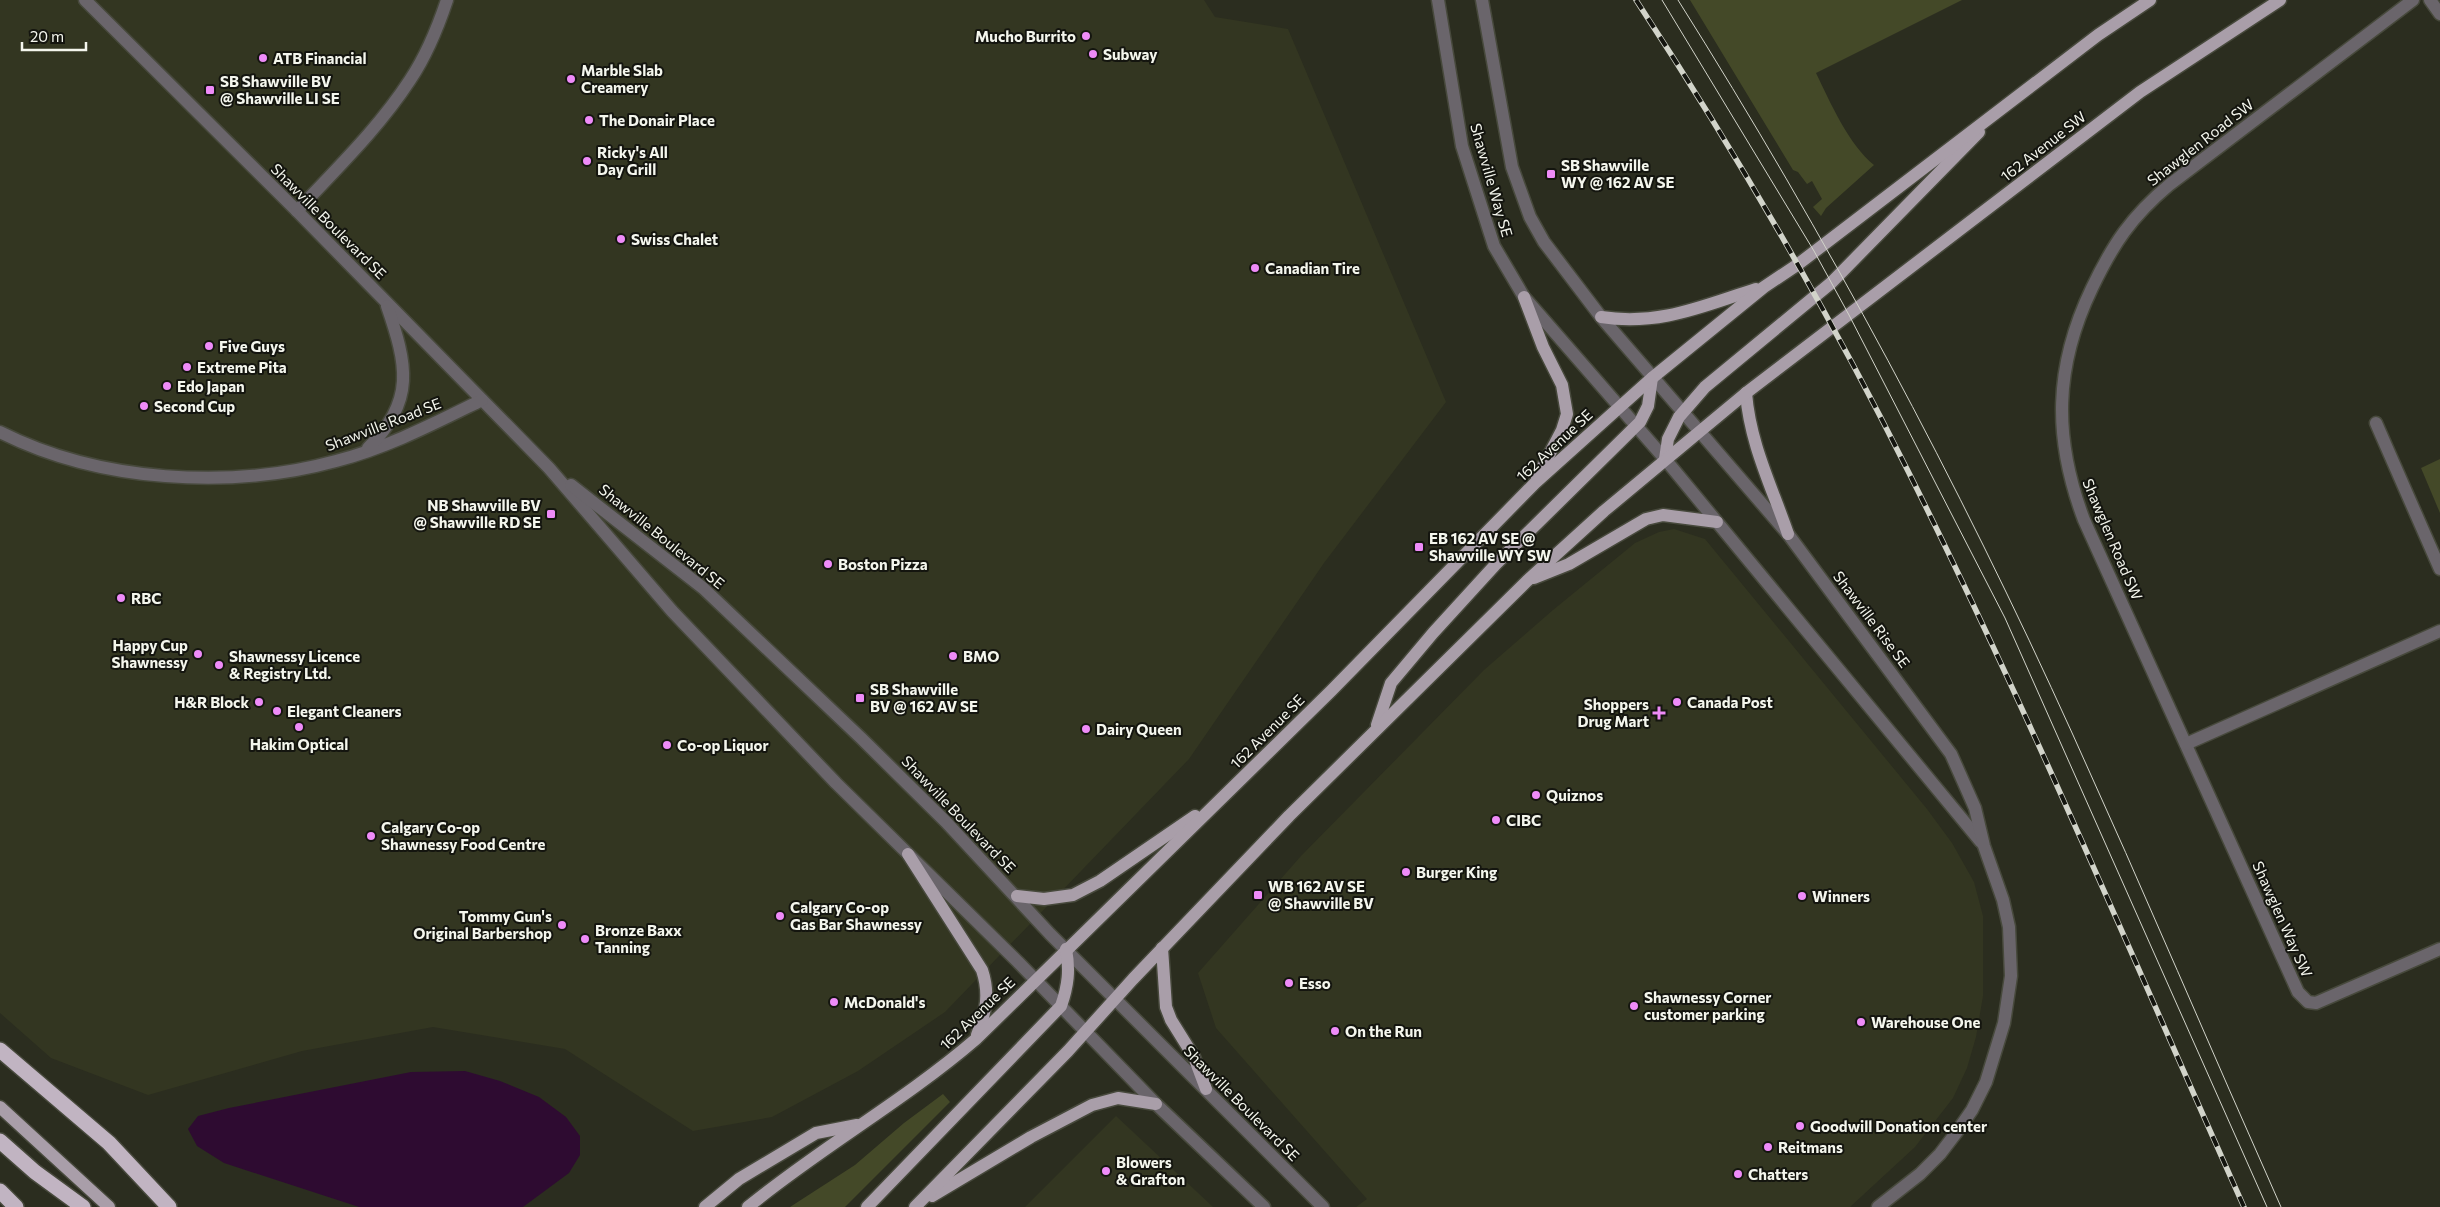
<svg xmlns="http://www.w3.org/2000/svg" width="2440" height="1207" viewBox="0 0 2440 1207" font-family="Commissioner,sans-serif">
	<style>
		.built { fill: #333621 }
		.green { fill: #444928 }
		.water { fill: #2e0b31 }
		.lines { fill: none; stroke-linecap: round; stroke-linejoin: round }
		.minor-casing { stroke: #47493c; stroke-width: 15 }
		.major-casing { stroke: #47493c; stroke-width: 15 }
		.highway-casing { stroke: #47493c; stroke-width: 18 }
		.minor { stroke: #6a656b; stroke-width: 12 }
		.major { stroke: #a99ea9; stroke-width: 12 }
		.highway { stroke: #c1b4c2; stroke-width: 15 }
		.tram { stroke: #d2d4ca; stroke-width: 1 }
		.rail-casing { stroke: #d2d4ca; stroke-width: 5.5 }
		.rail { stroke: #14150f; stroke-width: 4; stroke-dasharray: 11; stroke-linecap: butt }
		.poi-dot { fill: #ee8bf8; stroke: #14150f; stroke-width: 2 }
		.labels { text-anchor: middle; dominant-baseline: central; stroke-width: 4; stroke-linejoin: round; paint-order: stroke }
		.poi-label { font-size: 15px; font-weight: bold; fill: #f4f6ed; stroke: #14150f; text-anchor: start }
		.street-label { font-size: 15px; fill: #f4f6ed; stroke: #14150f }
	</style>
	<rect width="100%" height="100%" fill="#2b2d1f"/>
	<g class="built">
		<polygon points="0,0 1204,0 1215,17 1288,29 1446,402 1324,563 1189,759 945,1012 858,1071 772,1117 693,1131 565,1049 433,1027 302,1051 148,1095 51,1058 0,1013"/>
		<polygon points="1674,529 1705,539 1927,809 1952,843 1974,882 1983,916 1983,996 1976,1037 1967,1068 1953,1098 1915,1147 1850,1207 1356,1207 1367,1199 1216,1028 1198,973 1301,856 1484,670 1553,610 1635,543 1659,532"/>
		<polygon points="1116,1116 1213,1207 1025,1207"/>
	</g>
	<g class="green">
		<path d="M1690,0H1962L1816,73C1830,102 1849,145 1874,165L1826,208L1821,216L1813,207L1822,199L1812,181L1807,184L1798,172L1793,170Z"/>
		<polygon points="2440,459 2440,513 2421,468"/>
		<polygon points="943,1094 950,1102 845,1207 790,1207 855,1165 904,1123"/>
	</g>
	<polygon class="water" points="465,1071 500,1081 539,1097 566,1117 580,1136 580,1155 569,1173 523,1207 359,1207 224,1163 197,1146 188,1129 198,1116 229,1108 411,1072"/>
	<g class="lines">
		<g class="minor-casing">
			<g id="minor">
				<polyline points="85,0 297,211 549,468 672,611 836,783 1018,962 1156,1104 1264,1207"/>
				<polyline points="1438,0 1462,146 1494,246 1524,297 1665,459 1981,842"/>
				<polyline points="1482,0 1512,167 1530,217 1544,242 1601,317 1788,534 1951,754 1975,808 1984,846 2003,900 2009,927 2011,976 2004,1023 1986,1082 1972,1110 1956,1133 1940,1154 1920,1174 1878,1207"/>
				<path d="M2413,0L2169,185C2131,217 2113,244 2092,288C2054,367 2053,438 2084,520L2298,992L2308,1002L2316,1003L2440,949"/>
				<polyline points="2430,0 2440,14"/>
				<path d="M297,211C336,169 378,129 410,80C426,56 438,27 447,0"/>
				<polyline points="2376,423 2440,569"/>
				<path d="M0,432C99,482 230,490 336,461C387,448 435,423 482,400"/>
				<path d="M368,448C416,401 407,364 387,306"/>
				<polyline points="571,485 703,588 861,738 946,822 1050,934 1323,1207"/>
				<polyline points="2186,744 2440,631"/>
			</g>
		</g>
		<g class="major-casing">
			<g id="major">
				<polyline points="1524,297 1543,347 1562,385 1567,414 1562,430 1537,478"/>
				<path d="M1601,317C1660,326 1702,306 1756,289"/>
				<path d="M1746,393C1750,444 1772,487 1788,534"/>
				<polyline points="1665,459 1668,439 1679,417 1705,387 1831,283 1979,132"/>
				<polyline points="1534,578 1569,564 1646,519 1663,515 1717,522"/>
				<polyline points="1377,725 1391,683 1433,633 1496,564 1640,422 1648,406 1652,378"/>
				<path d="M908,854L982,970C990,994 986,1012 977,1035"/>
				<polyline points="1017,896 1044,899 1073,895 1100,881 1195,816"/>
				<polyline points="1162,948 1166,1007 1171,1020 1194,1057 1206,1089"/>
				<polyline points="0,1107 109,1207"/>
				<polyline points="932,1196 1031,1137 1092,1105 1118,1098 1156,1104"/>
				<polyline points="705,1207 739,1179 816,1133 857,1125"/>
				<path d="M748,1207C821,1147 904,1101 976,1039L1331,691L1535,483L1652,378L1764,287L1797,265L2098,35L2150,0"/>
				<path d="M867,1207L1061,1006C1068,986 1070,970 1066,949"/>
				<polyline points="915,1207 1068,1051 1133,979 1289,816 1527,581 1604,511 1746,393 2140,92 2280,0"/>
			</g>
		</g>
		<g class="highway-casing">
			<g id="highway">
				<polyline points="0,1050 109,1143 169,1207"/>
				<polyline points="0,1141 35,1172 83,1207"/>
				<polyline points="0,1191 16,1207"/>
			</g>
		</g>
		<use href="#minor" class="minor"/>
		<use href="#major" class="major"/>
		<use href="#highway" class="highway"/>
		<g class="tram">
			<polyline points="1662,0 1814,251 1849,315 2005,618 2267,1207"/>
			<path d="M1678,0C1826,235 1958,481 2073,735C2144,891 2211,1050 2281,1207"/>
		</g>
		<g class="rail-casing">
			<path id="rail" d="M1636,0C1735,151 1827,309 1908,471C2029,712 2134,961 2244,1207"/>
		</g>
		<use href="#rail" class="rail"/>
	</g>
	<g class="poi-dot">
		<circle cx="1086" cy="36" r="5"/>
		<circle cx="1093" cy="54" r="5"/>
		<circle cx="263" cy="58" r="5"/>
		<circle cx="571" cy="79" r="5"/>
		<rect x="205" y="85" width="10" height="10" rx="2.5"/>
		<circle cx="589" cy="120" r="5"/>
		<circle cx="587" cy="161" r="5"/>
		<rect x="1546" y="169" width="10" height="10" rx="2.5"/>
		<circle cx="621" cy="239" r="5"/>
		<circle cx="1255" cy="268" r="5"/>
		<circle cx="209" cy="346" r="5"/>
		<circle cx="187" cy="367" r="5"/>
		<circle cx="167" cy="386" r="5"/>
		<circle cx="144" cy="406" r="5"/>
		<rect x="546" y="509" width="10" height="10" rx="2.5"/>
		<rect x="1414" y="542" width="10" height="10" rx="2.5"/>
		<circle cx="828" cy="564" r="5"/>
		<circle cx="121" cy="598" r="5"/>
		<circle cx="198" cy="654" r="5"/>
		<circle cx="953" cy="656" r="5"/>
		<circle cx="219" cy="665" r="5"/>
		<rect x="855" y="693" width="10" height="10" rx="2.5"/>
		<circle cx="259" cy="702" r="5"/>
		<circle cx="1677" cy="702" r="5"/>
		<circle cx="277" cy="711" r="5"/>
		<path d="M1656.5 705.5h5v5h5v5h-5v5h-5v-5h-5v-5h5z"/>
		<circle cx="299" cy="727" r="5"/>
		<circle cx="1086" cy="729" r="5"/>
		<circle cx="667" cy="745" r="5"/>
		<circle cx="1536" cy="795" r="5"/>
		<circle cx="1496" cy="820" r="5"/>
		<circle cx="371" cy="836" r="5"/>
		<circle cx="1406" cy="872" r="5"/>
		<rect x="1253" y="890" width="10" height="10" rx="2.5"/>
		<circle cx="1802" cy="896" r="5"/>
		<circle cx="780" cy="916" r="5"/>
		<circle cx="562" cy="925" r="5"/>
		<circle cx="585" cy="939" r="5"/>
		<circle cx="1289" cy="983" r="5"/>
		<circle cx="834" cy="1002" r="5"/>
		<circle cx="1634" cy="1006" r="5"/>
		<circle cx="1861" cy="1022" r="5"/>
		<circle cx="1335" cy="1031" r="5"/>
		<circle cx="1800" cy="1126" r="5"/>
		<circle cx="1768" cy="1147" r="5"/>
		<circle cx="1106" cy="1171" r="5"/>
		<circle cx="1738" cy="1174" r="5"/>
	</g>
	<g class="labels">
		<g class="poi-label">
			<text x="1076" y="36" text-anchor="end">Mucho Burrito</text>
			<text x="1103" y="54">Subway</text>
			<text x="273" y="58">ATB Financial</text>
			<text x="581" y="70">Marble Slab<tspan x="581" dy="17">Creamery</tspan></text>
			<text x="220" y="81">SB Shawville BV<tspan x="220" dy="17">@ Shawville LI SE</tspan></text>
			<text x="599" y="120">The Donair Place</text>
			<text x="597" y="152">Ricky's All<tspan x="597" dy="17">Day Grill</tspan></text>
			<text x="1561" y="165">SB Shawville<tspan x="1561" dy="17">WY @ 162 AV SE</tspan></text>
			<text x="631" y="239">Swiss Chalet</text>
			<text x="1265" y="268">Canadian Tire</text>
			<text x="219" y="346">Five Guys</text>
			<text x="197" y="367">Extreme Pita</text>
			<text x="177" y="386">Edo Japan</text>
			<text x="154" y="406">Second Cup</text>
			<text x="541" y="505" text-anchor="end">NB Shawville BV<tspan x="541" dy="17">@ Shawville RD SE</tspan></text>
			<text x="1429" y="538">EB 162 AV SE @<tspan x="1429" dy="17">Shawville WY SW</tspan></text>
			<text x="838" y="564">Boston Pizza</text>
			<text x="131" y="598">RBC</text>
			<text x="188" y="645" text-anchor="end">Happy Cup<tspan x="188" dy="17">Shawnessy</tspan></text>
			<text x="229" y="656">Shawnessy Licence<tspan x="229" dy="17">&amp; Registry Ltd.</tspan></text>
			<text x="963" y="656">BMO</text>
			<text x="870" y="689">SB Shawville<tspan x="870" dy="17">BV @ 162 AV SE</tspan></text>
			<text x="249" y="702" text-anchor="end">H&amp;R Block</text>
			<text x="1687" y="702">Canada Post</text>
			<text x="1649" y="704" text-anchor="end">Shoppers<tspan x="1649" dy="17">Drug Mart</tspan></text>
			<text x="287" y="711">Elegant Cleaners</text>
			<text x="1096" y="729">Dairy Queen</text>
			<text x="299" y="744" text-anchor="middle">Hakim Optical</text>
			<text x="677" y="745">Co-op Liquor</text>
			<text x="1546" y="795">Quiznos</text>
			<text x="1506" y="820">CIBC</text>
			<text x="381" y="827">Calgary Co-op<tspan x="381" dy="17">Shawnessy Food Centre</tspan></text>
			<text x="1416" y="872">Burger King</text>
			<text x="1268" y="886">WB 162 AV SE<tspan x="1268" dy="17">@ Shawville BV</tspan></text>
			<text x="1812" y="896">Winners</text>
			<text x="790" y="907">Calgary Co-op<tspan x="790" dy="17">Gas Bar Shawnessy</tspan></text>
			<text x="552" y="916" text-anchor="end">Tommy Gun's<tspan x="552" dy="17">Original Barbershop</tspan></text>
			<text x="595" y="930">Bronze Baxx<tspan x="595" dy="17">Tanning</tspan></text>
			<text x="1299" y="983">Esso</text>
			<text x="1644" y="997">Shawnessy Corner<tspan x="1644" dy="17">customer parking</tspan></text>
			<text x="844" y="1002">McDonald's</text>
			<text x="1871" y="1022">Warehouse One</text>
			<text x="1345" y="1031">On the Run</text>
			<text x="1810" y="1126">Goodwill Donation center</text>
			<text x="1778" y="1147">Reitmans</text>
			<text x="1116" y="1162">Blowers<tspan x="1116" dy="17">&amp; Grafton</tspan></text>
			<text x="1748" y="1174">Chatters</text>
		</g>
		<g class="street-label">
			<text transform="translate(2200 142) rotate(-38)">Shawglen Road SW</text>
			<text transform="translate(2043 146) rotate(-38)">162 Avenue SW</text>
			<text transform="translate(1492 180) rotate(74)">Shawville Way SE</text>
			<text transform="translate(329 221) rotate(45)">Shawville Boulevard SE</text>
			<text transform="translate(383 424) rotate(-21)">Shawville Road SE</text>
			<text transform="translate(1554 445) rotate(-43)">162 Avenue SE</text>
			<text transform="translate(662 536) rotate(39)">Shawville Boulevard SE</text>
			<text transform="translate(2113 539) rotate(67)">Shawglen Road SW</text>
			<text transform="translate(1872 619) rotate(53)">Shawville Rise SE</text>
			<text transform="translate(1267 731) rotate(-45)">162 Avenue SE</text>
			<text transform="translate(959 814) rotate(46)">Shawville Boulevard SE</text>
			<text transform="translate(2283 919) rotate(66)">Shawglen Way SW</text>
			<text transform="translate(977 1013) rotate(-44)">162 Avenue SE</text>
			<text transform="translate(1242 1103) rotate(45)">Shawville Boulevard SE</text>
		</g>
	</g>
	<path d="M22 42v8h64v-8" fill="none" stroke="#f4f6ed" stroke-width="2.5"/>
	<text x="30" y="42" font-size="15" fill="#f4f6ed" stroke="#14150f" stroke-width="4" paint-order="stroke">20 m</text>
</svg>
